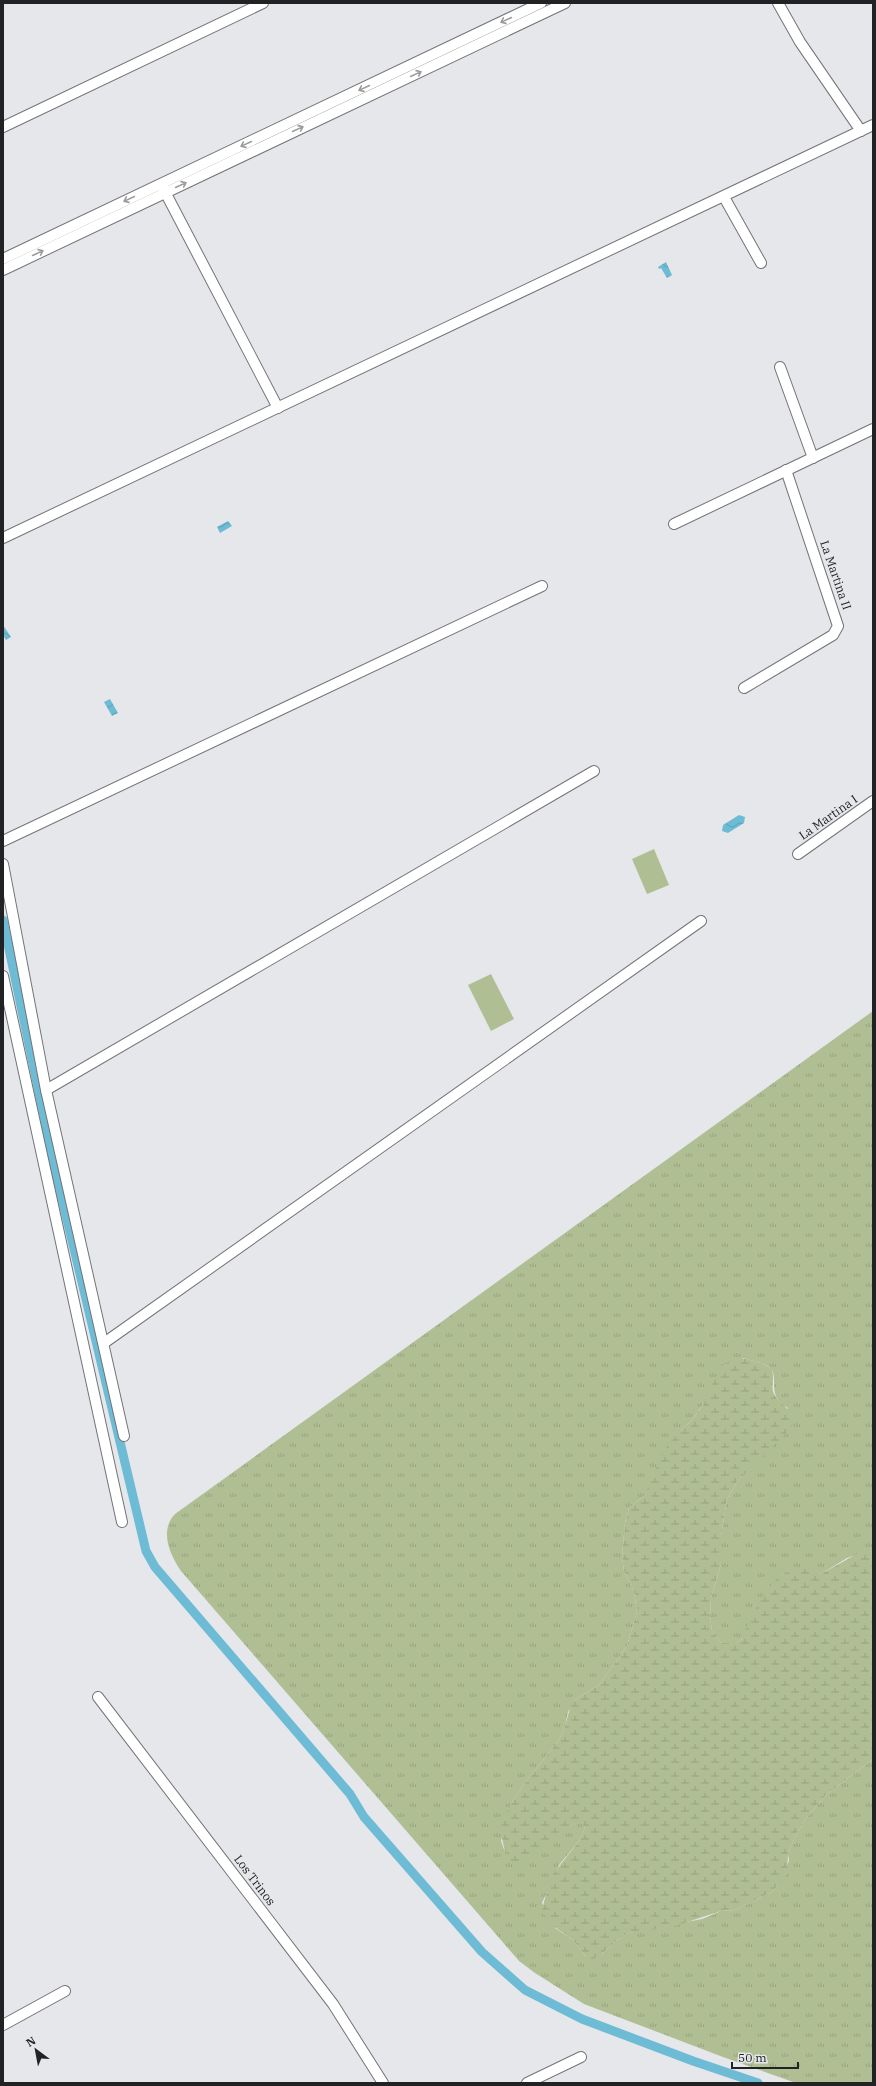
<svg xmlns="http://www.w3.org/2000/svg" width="876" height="2086" viewBox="0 0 876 2086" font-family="'IBM Plex Serif',serif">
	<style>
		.grass { fill: url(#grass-tufts) }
		.wetland { fill: url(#wetland-marsh) }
		.pitch { fill: #b0be93 }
		.water { fill: url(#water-waves) }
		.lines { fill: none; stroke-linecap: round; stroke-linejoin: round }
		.canal { stroke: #6dbbd4; stroke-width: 9 }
		.minor-casing { stroke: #727476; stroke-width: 12 }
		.minor { stroke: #fff; stroke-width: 10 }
		.oneway { stroke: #9b9c9c }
		.labels { text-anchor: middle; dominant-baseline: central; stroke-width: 3; stroke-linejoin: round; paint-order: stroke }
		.street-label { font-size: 12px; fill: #212223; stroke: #e5e7ea }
	</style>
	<defs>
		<pattern id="grass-tufts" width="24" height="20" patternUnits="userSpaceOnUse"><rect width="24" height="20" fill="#b0be93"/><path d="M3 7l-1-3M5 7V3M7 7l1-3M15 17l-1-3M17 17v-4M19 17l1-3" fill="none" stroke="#97a37e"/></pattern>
		<pattern id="wetland-marsh" width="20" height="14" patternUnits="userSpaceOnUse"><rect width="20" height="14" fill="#b0be93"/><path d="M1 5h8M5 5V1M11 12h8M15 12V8" fill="none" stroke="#97a37e"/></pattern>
		<pattern id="water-waves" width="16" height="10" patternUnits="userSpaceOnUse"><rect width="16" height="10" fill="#6dbbd4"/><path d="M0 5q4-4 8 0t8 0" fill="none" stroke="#5ea0b6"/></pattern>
	</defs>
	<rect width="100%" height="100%" fill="#e5e7ea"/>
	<path class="grass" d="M873,1011V1554L870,1551L847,1558L821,1574C806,1567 795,1566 781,1575L742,1639L736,1643H721L712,1631L710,1616L711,1598L721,1564V1536L727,1499L737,1482L763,1455L788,1408C765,1396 780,1377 770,1368C764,1362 751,1361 743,1358L707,1399L692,1420L681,1430L645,1495L629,1508L625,1523L622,1557L624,1571L634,1591L637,1612L627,1646L600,1684L575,1700L568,1712L565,1726L559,1740L527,1780L511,1804L501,1841L505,1852L564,1830L575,1823H581L585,1828L579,1841L559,1865L542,1903L555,1928L573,1940L586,1957L602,1954L616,1941L628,1933L702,1919L721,1911L735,1910L772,1892L777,1886L789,1861L788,1854L795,1837L806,1818L826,1795L873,1759V2083H796L723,2057L584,2004L535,1973L519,1961L181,1571C170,1555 159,1531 175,1514Z"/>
	<path class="wetland" d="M736,1358C745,1358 762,1362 769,1367C777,1373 770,1386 774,1394C781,1407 797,1410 792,1427L737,1482L727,1499L721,1536V1564L711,1598L710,1616L712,1631L721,1643H736L742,1639C751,1616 771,1570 800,1567C807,1566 814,1571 821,1574L862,1551H870L873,1554V1759L826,1795L806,1818L795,1837L788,1854L787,1874L772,1892L735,1910L721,1911L672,1927L628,1933L616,1941L602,1954L591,1960L586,1957L573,1940L549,1923L542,1910L550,1878L579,1841L585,1828L581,1823H575L519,1863L512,1864L505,1852L500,1829L511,1804L527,1780L559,1740L565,1726L571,1705L575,1700L600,1684L627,1646L637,1612L634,1591L624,1571L622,1557L625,1523L629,1508L645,1495L657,1465L667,1446L681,1430L692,1420L703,1405L715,1378L723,1365Z"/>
	<g class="pitch">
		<polygon points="654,849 669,885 647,894 632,859"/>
		<polygon points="491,974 514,1019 491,1031 468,985"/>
	</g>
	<g class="water">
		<polygon points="666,262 672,275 667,278 661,268 659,269 658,267"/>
		<polygon points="228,521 232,526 220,533 217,527"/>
		<polygon points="3,625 11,637 6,640 3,635"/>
		<polygon points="110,699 118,713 112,716 104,702"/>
		<polygon points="739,815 745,817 744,823 728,833 722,831 723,825"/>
	</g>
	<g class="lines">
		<polyline class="canal" points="3,920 55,1169 146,1551 155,1567 350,1794 364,1817 482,1952 525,1990 582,2019 693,2061 758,2083"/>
		<g class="minor-casing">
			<g id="minor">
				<polyline points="778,3 800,42 861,131"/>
				<polyline points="3,127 263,3"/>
				<polyline points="163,188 278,408"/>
				<polyline points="724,197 761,263"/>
				<polyline points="3,259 541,3"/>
				<polyline points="3,270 565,3"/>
				<polyline points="780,367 813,458"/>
				<polyline points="674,524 873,429"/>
				<polyline points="3,538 873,125"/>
				<polyline points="744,688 833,635 838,626 786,470"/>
				<polyline points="3,841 542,586"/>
				<polyline points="798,854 873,801"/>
				<polyline points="3,864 46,1090 124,1436"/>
				<polyline points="3,976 122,1522"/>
				<polyline points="46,1090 594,771"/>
				<polyline points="104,1343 701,921"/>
				<polyline points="98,1697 333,2004 383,2083"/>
				<polyline points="3,2025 65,1991"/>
				<polyline points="527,2083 581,2057"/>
			</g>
		</g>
		<use href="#minor" class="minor"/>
	</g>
	<defs><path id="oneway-shaft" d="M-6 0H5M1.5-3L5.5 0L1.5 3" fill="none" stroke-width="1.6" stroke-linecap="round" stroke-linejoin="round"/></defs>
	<g class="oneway">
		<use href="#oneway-shaft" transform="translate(506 20) rotate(155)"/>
		<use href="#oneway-shaft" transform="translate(416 74) rotate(-25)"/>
		<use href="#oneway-shaft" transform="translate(364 88) rotate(155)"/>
		<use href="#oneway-shaft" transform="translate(298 129) rotate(-25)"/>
		<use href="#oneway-shaft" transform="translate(246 144) rotate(155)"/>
		<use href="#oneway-shaft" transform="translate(181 185) rotate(-25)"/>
		<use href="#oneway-shaft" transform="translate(129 199) rotate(155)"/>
		<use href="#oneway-shaft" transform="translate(38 253) rotate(-25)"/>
	</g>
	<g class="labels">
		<g class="street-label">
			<text transform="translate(836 575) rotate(71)">La Martina II</text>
			<text transform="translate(828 817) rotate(-35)">La Martina I</text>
			<text transform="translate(255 1880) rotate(53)">Los Trinos</text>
		</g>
	</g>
	<rect width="876" height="2086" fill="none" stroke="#212223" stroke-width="8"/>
	<g transform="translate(36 2050) rotate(328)" stroke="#e5e7ea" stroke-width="3" paint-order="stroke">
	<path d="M0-3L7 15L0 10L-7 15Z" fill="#212223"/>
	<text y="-6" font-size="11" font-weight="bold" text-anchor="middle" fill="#212223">N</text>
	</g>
	<path d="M732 2062v6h66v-6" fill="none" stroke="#212223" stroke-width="2"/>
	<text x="738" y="2062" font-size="12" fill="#212223" stroke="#e5e7ea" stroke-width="3" paint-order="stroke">50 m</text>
</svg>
